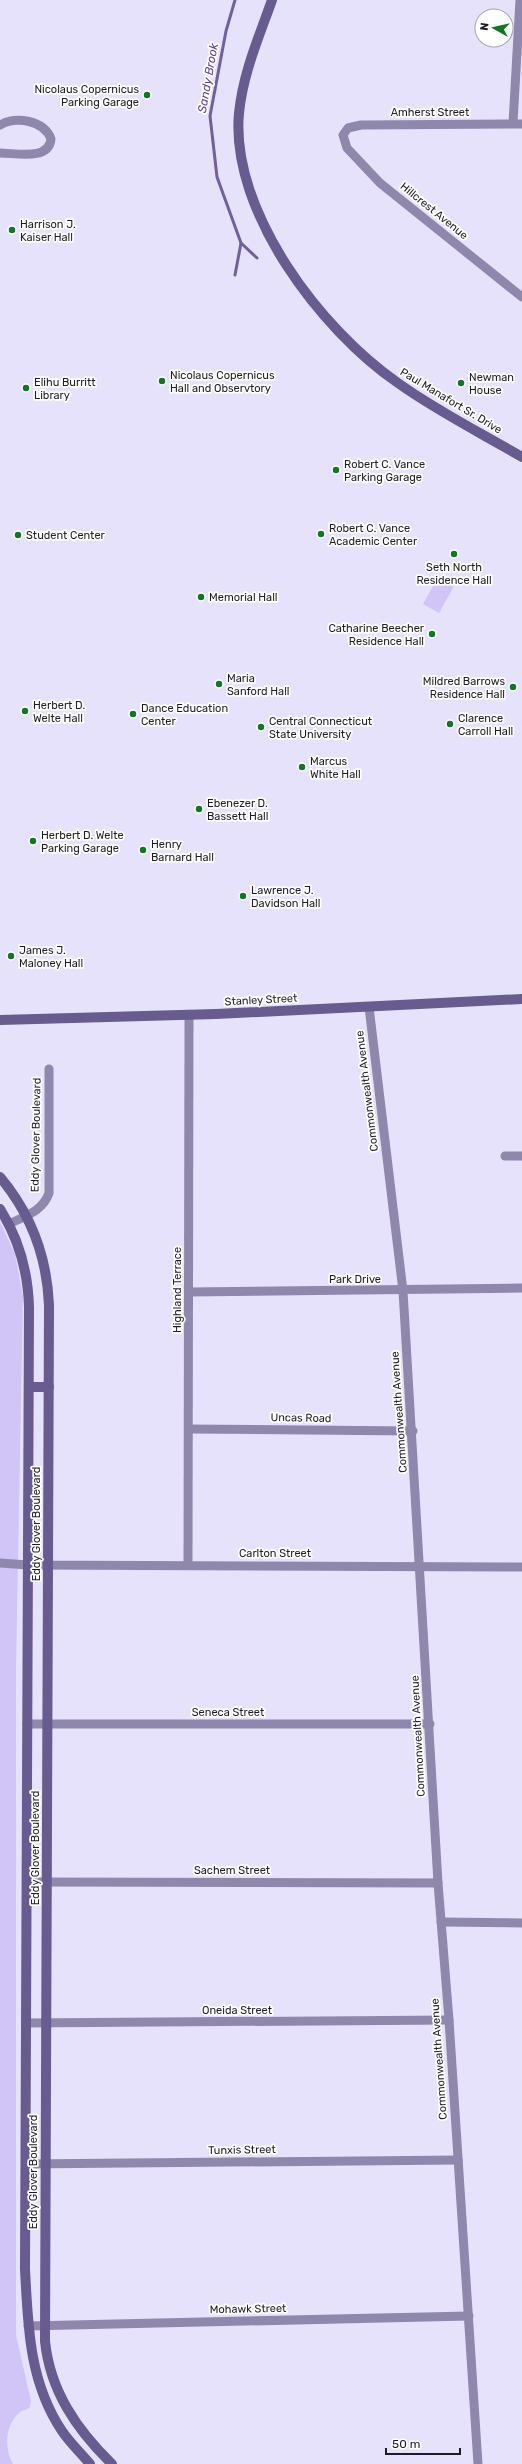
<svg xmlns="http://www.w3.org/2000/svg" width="522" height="2464" viewBox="0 0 522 2464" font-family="Rubik,sans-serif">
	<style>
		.green { fill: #d0c5f6 }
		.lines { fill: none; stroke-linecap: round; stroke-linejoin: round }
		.stream { stroke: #70619d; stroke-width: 3 }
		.street { stroke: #9088ac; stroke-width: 9 }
		.secondary { stroke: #685b8f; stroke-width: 10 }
		.poi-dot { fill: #167524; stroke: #fff; stroke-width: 1.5 }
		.labels { text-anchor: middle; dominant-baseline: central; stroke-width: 3.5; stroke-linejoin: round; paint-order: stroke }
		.poi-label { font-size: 11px; fill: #1d1b26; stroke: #fff; text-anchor: start }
		.street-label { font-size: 11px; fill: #1d1b26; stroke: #fff }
		.water-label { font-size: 12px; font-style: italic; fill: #5f3fa0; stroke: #fff }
	</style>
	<rect width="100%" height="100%" fill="#e7e2fb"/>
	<g class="green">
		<polygon points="438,577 454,586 439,613 423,604"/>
		<path d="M0,1222L15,1254L23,1296L16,1666V2335L31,2401L30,2407C27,2410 22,2410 19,2413C5,2425 4,2449 13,2464H0Z"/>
	</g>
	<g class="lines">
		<g class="stream">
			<polyline points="235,0 226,31 210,116 217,177 241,243 235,275"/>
			<polyline points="241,243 257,258"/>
		</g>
		<g class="street">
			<polyline points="513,123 520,0"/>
			<polyline points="522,124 361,125 348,128 343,135 347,148 380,183 522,297"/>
			<path d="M0,125C16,116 44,120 51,139C49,161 16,153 0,153"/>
			<polyline points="369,1007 403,1291 438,1883 449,2020 478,2464"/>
			<polyline points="505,1156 522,1156"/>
			<path d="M9,1224C25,1216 43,1211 49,1193V1069"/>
			<polyline points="189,1292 522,1288"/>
			<polyline points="189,1429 413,1431"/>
			<polyline points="0,1563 28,1565 522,1567"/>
			<polyline points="188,1564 189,1015"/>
			<polyline points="27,1724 430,1724"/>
			<polyline points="27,1882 438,1883"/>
			<polyline points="441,1922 522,1923"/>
			<polyline points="26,2023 449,2020"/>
			<polyline points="26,2164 458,2160"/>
			<polyline points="28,2326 469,2316"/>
		</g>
		<g class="secondary">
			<path d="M272,0C259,37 243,73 239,113C230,211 321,330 398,383C437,411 481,433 522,457"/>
			<polyline points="0,1020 216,1014 522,999"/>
			<path d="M0,1177C31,1214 47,1257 49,1305L45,2341C50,2391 77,2430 112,2464"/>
			<path d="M0,1209C19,1239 28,1272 29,1307L25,2269C28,2326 29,2382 62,2431C70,2443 81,2453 90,2464"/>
			<polyline points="29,1387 49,1387"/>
		</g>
	</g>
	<g class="poi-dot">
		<circle cx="147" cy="95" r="4"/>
		<circle cx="12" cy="230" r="4"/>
		<circle cx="162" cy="381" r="4"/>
		<circle cx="461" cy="383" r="4"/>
		<circle cx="26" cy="388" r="4"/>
		<circle cx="336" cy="470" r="4"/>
		<circle cx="321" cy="534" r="4"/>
		<circle cx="18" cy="535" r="4"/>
		<circle cx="454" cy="554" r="4"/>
		<circle cx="201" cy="597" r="4"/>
		<circle cx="432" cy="634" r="4"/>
		<circle cx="219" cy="684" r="4"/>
		<circle cx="513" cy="687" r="4"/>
		<circle cx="25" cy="711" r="4"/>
		<circle cx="133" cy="714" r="4"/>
		<circle cx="450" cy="724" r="4"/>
		<circle cx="261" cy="727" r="4"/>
		<circle cx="302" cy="767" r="4"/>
		<circle cx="199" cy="809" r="4"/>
		<circle cx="33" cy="841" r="4"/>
		<circle cx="143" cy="850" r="4"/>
		<circle cx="243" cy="896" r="4"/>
		<circle cx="11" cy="956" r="4"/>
	</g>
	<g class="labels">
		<g class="poi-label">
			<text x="139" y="89" text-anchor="end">Nicolaus Copernicus<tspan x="139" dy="13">Parking Garage</tspan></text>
			<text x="20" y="224">Harrison J.<tspan x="20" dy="13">Kaiser Hall</tspan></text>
			<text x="170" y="375">Nicolaus Copernicus<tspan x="170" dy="13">Hall and Observtory</tspan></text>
			<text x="469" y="377">Newman<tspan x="469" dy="13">House</tspan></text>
			<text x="34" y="382">Elihu Burritt<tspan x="34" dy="13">Library</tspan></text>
			<text x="344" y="464">Robert C. Vance<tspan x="344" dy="13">Parking Garage</tspan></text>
			<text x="329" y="528">Robert C. Vance<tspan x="329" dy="13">Academic Center</tspan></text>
			<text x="26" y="535">Student Center</text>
			<text x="454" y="567" text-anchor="middle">Seth North<tspan x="454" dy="13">Residence Hall</tspan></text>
			<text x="209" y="597">Memorial Hall</text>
			<text x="424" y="628" text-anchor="end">Catharine Beecher<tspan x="424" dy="13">Residence Hall</tspan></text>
			<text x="227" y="678">Maria<tspan x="227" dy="13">Sanford Hall</tspan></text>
			<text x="505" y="681" text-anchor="end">Mildred Barrows<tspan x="505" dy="13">Residence Hall</tspan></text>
			<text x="33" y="705">Herbert D.<tspan x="33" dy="13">Welte Hall</tspan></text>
			<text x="141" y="708">Dance Education<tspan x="141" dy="13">Center</tspan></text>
			<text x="458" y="718">Clarence<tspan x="458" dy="13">Carroll Hall</tspan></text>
			<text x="269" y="721">Central Connecticut<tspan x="269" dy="13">State University</tspan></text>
			<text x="310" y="761">Marcus<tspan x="310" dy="13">White Hall</tspan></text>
			<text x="207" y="803">Ebenezer D.<tspan x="207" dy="13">Bassett Hall</tspan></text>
			<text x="41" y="835">Herbert D. Welte<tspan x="41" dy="13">Parking Garage</tspan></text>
			<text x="151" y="844">Henry<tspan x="151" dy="13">Barnard Hall</tspan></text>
			<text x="251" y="890">Lawrence J.<tspan x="251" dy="13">Davidson Hall</tspan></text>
			<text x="19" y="950">James J.<tspan x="19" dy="13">Maloney Hall</tspan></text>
		</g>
		<g class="street-label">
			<text x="430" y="112">Amherst Street</text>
			<text transform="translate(434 211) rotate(39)">Hillcrest Avenue</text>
			<text transform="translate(451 401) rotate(31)">Paul Manafort Sr. Drive</text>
			<text transform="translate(261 1000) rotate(-3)">Stanley Street</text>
			<text transform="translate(367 1091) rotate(-97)">Commonwealth Avenue</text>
			<text transform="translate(36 1135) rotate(-89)">Eddy Glover Boulevard</text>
			<text x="355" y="1279">Park Drive</text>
			<text transform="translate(177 1290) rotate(-90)">Highland Terrace</text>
			<text transform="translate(399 1412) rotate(-94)">Commonwealth Avenue</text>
			<text transform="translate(301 1418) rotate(1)">Uncas Road</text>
			<text transform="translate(36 1524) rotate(-90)">Eddy Glover Boulevard</text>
			<text x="275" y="1553">Carlton Street</text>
			<text x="228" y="1712">Seneca Street</text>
			<text transform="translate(418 1736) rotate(-93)">Commonwealth Avenue</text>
			<text transform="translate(35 1848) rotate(-90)">Eddy Glover Boulevard</text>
			<text x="232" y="1870">Sachem Street</text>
			<text x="237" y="2010">Oneida Street</text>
			<text transform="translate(439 2059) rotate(-94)">Commonwealth Avenue</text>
			<text transform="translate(242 2150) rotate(-1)">Tunxis Street</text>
			<text transform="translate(33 2172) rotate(-90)">Eddy Glover Boulevard</text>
			<text transform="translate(248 2309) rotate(-1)">Mohawk Street</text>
		</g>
		<g class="water-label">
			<text transform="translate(208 78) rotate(-80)">Sandy Brook</text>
		</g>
	</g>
	<g transform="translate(494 28) rotate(278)"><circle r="19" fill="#ffffff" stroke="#a5a4a8"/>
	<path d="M0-3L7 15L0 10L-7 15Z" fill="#167524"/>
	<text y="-6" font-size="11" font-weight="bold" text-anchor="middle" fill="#1d1b26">N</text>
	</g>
	<path d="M386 2448v6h74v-6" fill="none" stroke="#1d1b26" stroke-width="2"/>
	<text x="392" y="2448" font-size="12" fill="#1d1b26" stroke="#ffffff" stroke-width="3" paint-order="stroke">50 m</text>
</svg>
